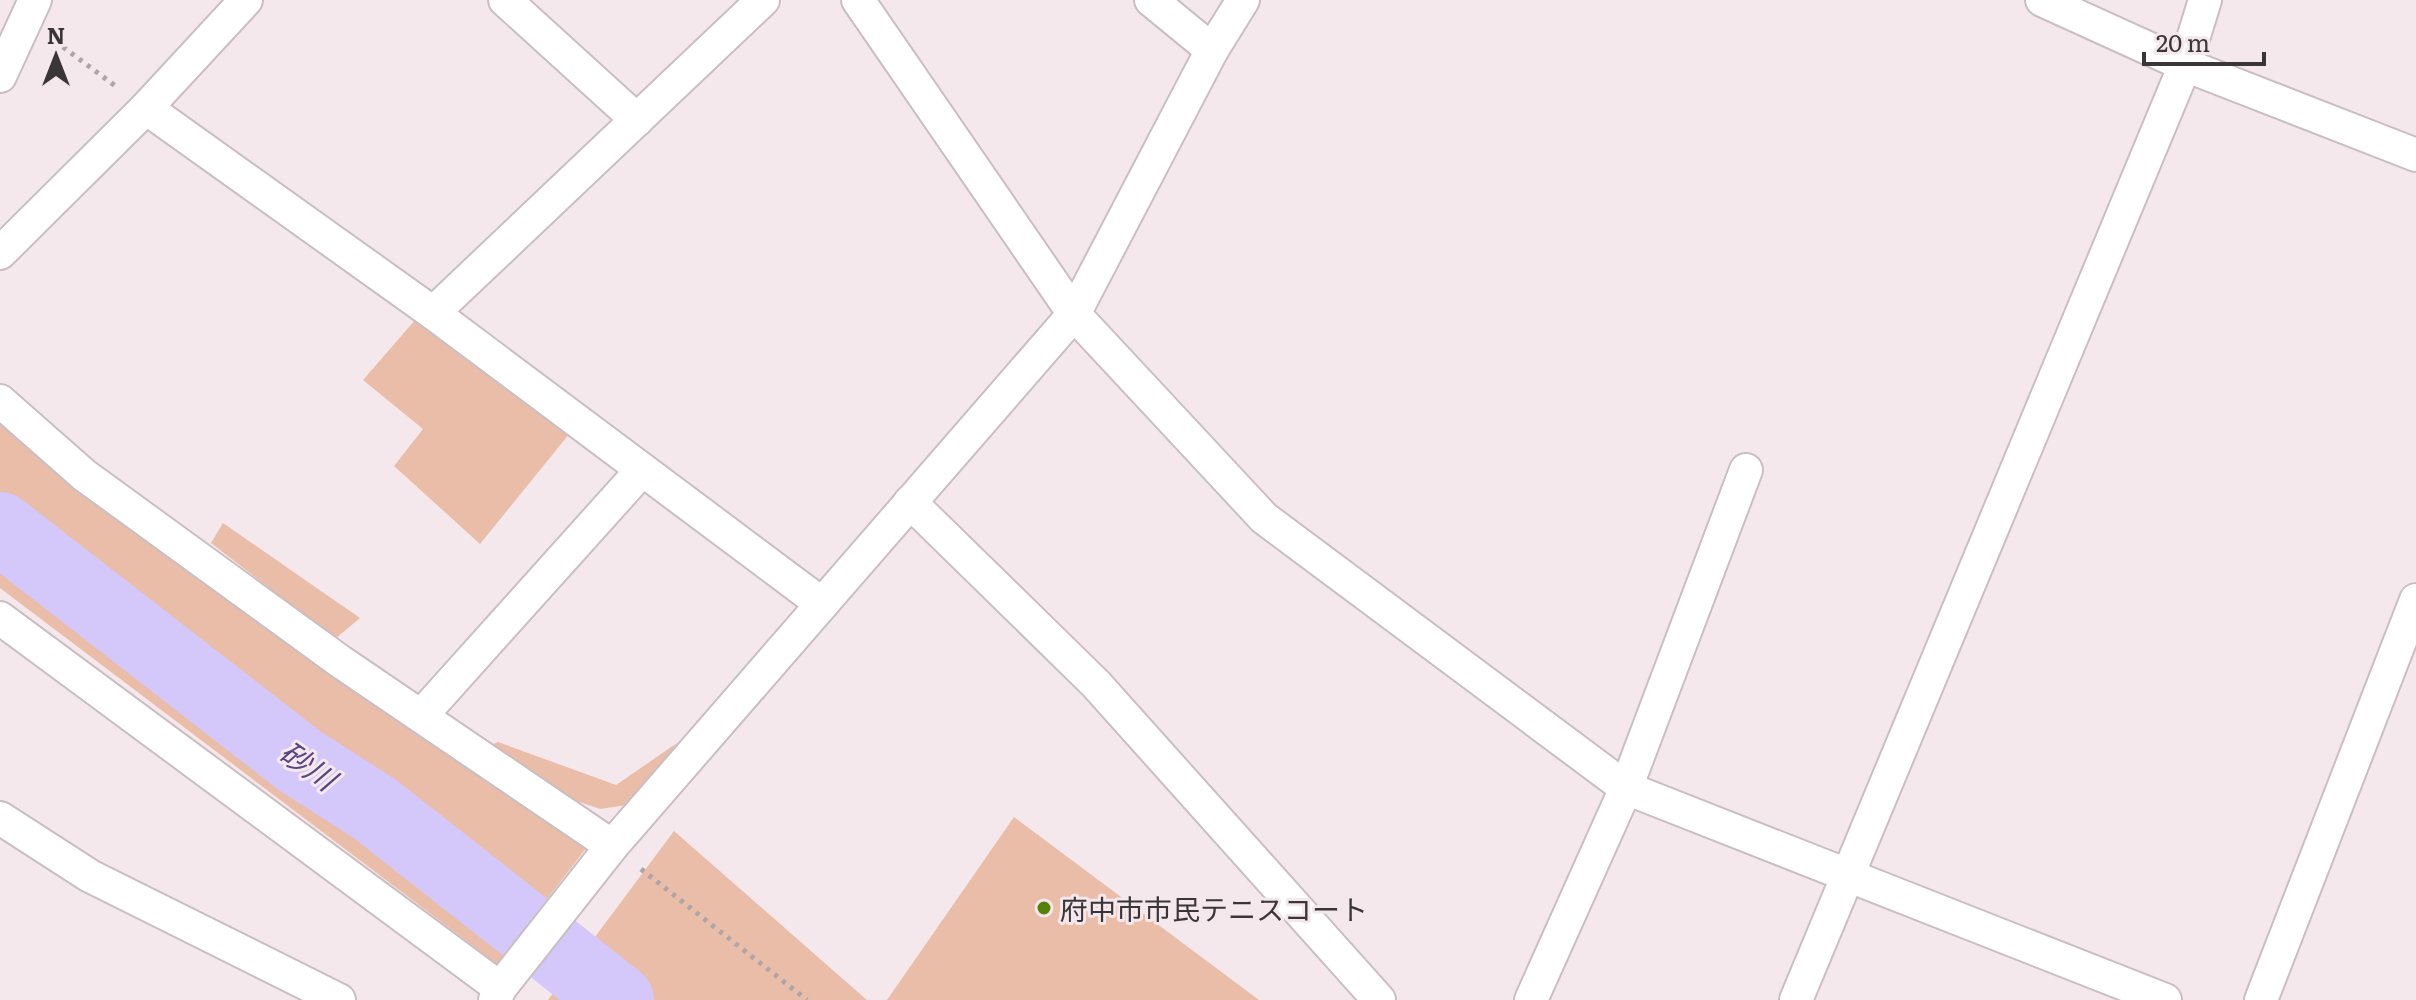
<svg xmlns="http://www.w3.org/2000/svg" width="2416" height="1000" viewBox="0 0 2416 1000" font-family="Literata,'Noto Sans JP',serif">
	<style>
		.green { fill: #eabda8 }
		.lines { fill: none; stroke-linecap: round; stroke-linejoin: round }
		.river { stroke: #d4c7f9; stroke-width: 72 }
		.street-casing { stroke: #cabec3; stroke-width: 36 }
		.path { stroke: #afa5a9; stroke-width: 5; stroke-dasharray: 4 6; stroke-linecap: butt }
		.street { stroke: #fff; stroke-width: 32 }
		.poi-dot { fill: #57820a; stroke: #f5e8ed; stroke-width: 3 }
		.labels { text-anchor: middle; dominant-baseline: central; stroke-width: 6; stroke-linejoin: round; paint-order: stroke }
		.poi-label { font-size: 28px; fill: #3a3537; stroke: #f5e8ed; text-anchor: start }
		.water-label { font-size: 30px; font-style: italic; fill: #584582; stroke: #f5e8ed }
	</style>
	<rect width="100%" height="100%" fill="#f5e8ed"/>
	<g class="green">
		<polygon points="416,319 570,433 480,544 394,466 423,429 363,380"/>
		<polygon points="0,421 73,487 587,847 497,964 0,588"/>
		<polygon points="223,523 360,618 335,639 211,543"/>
		<polygon points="498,742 616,785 677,743 633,804 600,809 559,795 491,745"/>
		<polygon points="1014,817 1259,1000 887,1000"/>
		<polygon points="674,831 867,1000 548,1000"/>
	</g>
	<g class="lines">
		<polyline class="river" points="0,528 300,761 375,809 618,1000"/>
		<g class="street-casing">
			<g id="street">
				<polyline points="505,0 637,120"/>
				<polyline points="858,0 1074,314 1264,518 1626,788 2165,1000"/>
				<polyline points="1151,0 1212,50"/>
				<polyline points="2042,0 2185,65 2416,155"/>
				<polyline points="0,76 35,0"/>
				<polyline points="146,108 433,313 822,604"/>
				<polyline points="0,253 146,108 246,0"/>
				<polyline points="433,313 763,0"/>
				<polyline points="0,401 84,475 341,662 612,846"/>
				<polyline points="910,502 1096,684 1379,1000"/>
				<polyline points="0,618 500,988"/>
				<polyline points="421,716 642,470"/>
				<polyline points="0,818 90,876 339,1000"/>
				<polyline points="495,1000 500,988 612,846 1074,314 1212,50 1243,0"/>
				<polyline points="1531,1000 1626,788 1746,470"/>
				<polyline points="1796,1000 2185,65 2205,0"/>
				<polyline points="2261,1000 2416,600"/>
			</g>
		</g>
		<g class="path">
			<polyline points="55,41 118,88"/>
			<polyline points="641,869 807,1000"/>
		</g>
		<use href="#street" class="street"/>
	</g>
	<circle class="poi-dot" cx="1044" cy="908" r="8"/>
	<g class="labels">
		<g class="poi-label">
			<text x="1060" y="908">府中市市民テニスコート</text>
		</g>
		<g class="water-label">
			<text transform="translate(309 764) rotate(35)">砂川</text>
		</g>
	</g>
	<g transform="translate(56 56)" stroke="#f5e8ed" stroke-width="6" paint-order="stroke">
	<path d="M0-6L14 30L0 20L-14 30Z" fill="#3a3537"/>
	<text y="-12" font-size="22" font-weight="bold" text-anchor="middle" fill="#3a3537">N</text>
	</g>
	<path d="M2144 52v12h120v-12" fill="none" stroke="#3a3537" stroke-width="4"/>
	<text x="2156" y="52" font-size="24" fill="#3a3537" stroke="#f5e8ed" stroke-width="6" paint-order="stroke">20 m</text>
</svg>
